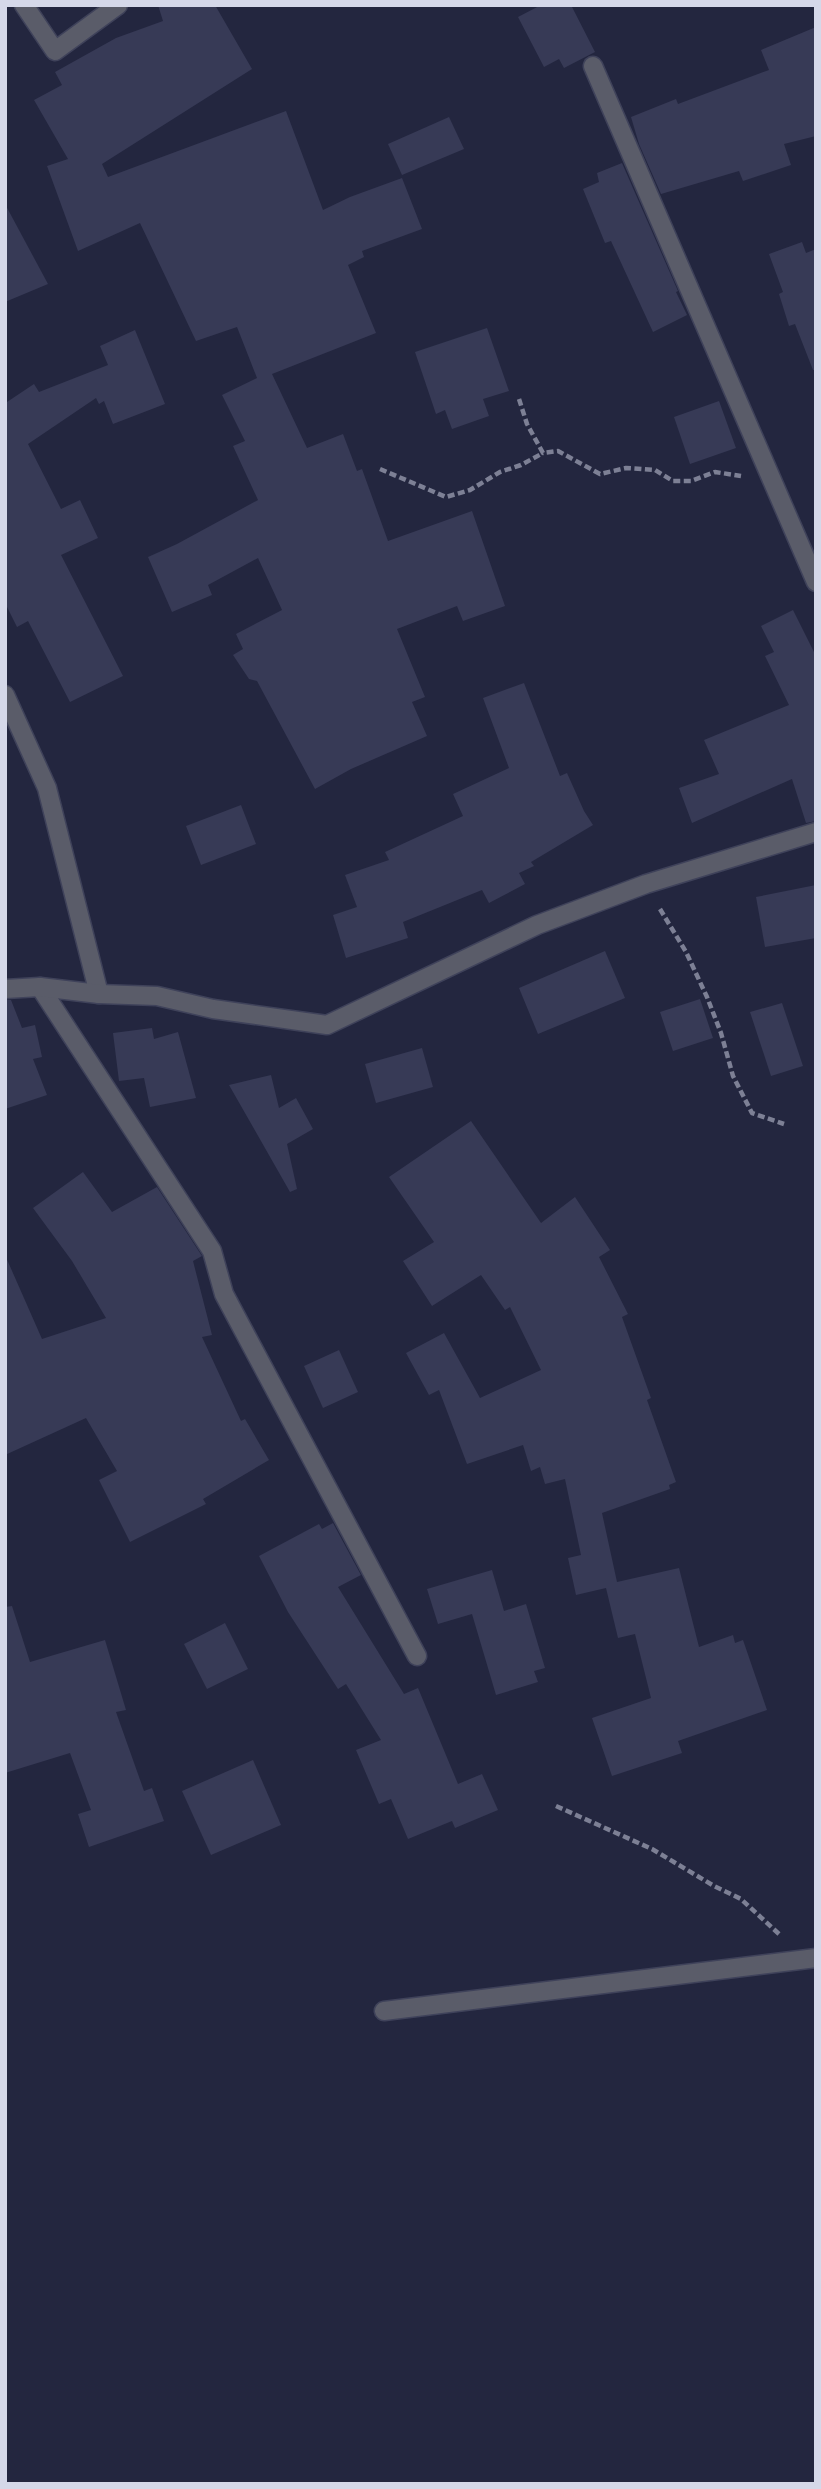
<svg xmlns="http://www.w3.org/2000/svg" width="821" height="2489" viewBox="0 0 821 2489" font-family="Jost,sans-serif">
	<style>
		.building { fill: #373a56 }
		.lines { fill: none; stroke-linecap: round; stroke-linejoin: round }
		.minor-casing { stroke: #3f425a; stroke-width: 21 }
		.path { stroke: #7d8095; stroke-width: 4.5; stroke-dasharray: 7 3.5; stroke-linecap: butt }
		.minor { stroke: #5a5c69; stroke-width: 18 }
	</style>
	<rect width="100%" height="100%" fill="#23263f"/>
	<g class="building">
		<polygon points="158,5 215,5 252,69 102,164 108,177 286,111 323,210 350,197 402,178 422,229 362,251 364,257 348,265 376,333 272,374 307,448 343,434 357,471 362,469 388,541 472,511 505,606 463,621 457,606 397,629 425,697 412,702 427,736 351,769 315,789 257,681 249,679 233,655 243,649 236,634 282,610 258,558 208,585 212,595 172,612 148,557 177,544 258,500 233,446 245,441 222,395 257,378 237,327 196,341 140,223 78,251 47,166 68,159 34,100 62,85 55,72 116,38 163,21"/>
		<polygon points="541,5 571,5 595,52 564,68 559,59 544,67 518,17"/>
		<polygon points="816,27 816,136 784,144 791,165 743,181 739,171 661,194 639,144 631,117 676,99 678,104 769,70 761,50"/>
		<polygon points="449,117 464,149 402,175 388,144"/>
		<polygon points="622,163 678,291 676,292 687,315 653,332 611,241 605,243 583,189 599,182 597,173"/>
		<polygon points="5,204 48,284 5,302"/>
		<polygon points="802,242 806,253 816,249 816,370 813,370 795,324 789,326 779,294 783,292 769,254"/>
		<polygon points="487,328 509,391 483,399 489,416 452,429 445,410 436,414 415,352"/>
		<polygon points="135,330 165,404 113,424 104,401 99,404 96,398 28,444 61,509 80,500 98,538 61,555 123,676 70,702 28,621 17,627 5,603 5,400 7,402 34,384 39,392 108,365 100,346"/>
		<polygon points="719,401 736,448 690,464 674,417"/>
		<polygon points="793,610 816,656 816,821 806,823 792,779 692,823 679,788 719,774 704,740 789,705 765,656 774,652 761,626"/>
		<polygon points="524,683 560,776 567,773 584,811 593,825 531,862 534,866 519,873 525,884 489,903 482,890 403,922 408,938 346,958 333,915 357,907 345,875 389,860 385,852 463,816 453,794 509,768 483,698"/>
		<polygon points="241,805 256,844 201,865 186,826"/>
		<polygon points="816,885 816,938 765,947 756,897"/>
		<polygon points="605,951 625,998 538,1034 519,988"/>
		<polygon points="700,999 713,1038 673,1051 660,1012"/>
		<polygon points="5,1000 11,1000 22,1028 35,1025 42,1057 33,1059 47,1095 5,1109"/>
		<polygon points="782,1003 803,1066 771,1076 750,1012"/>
		<polygon points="152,1028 154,1039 178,1032 196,1098 150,1107 144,1078 119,1081 113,1033"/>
		<polygon points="422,1048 433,1087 376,1103 365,1064"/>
		<polygon points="271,1075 279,1108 296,1098 313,1129 287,1144 297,1189 290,1192 229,1085"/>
		<polygon points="471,1121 541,1223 575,1197 610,1250 599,1257 628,1314 622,1317 651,1398 647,1400 676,1482 669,1485 670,1489 602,1513 617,1582 679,1568 699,1647 733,1635 735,1643 743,1640 767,1710 678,1741 682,1753 612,1776 592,1718 651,1698 635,1634 618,1638 606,1588 576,1595 568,1558 581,1555 565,1479 545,1484 540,1467 531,1471 523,1445 467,1464 439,1390 429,1395 406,1353 444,1333 480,1398 541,1370 510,1307 505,1310 481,1275 432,1306 403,1261 434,1242 389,1177"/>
		<polygon points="83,1172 112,1212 157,1187 202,1256 193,1261 212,1335 202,1337 241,1421 245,1419 269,1460 203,1499 206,1504 130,1542 99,1480 117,1471 86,1418 5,1455 5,1255 42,1339 106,1318 72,1261 33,1208"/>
		<polygon points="339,1350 358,1392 323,1408 304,1366"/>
		<polygon points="333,1523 361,1575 338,1587 404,1694 418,1688 458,1784 482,1774 498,1810 455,1828 452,1821 408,1839 391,1799 379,1804 356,1750 381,1740 346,1684 338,1689 288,1612 259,1556 319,1524 322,1529"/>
		<polygon points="492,1570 504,1611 526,1604 545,1668 534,1671 538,1682 496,1695 472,1614 438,1624 427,1589"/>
		<polygon points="12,1606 30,1662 105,1640 126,1710 116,1712 144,1791 152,1788 164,1821 89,1847 78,1814 91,1810 70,1753 5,1773 5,1607"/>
		<polygon points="225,1623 248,1669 207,1689 184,1644"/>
		<polygon points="253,1760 281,1825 211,1855 182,1791"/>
	</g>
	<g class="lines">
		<g class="minor-casing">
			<g id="minor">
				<polyline points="24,5 55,51 118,5"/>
				<polyline points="593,66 816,582"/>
				<polyline points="5,695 47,788 99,994"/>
				<polyline points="40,987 212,1251 224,1294 417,1656"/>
				<polyline points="5,989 40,987 99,994 157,996 213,1009 327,1025 537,925 646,884 816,832"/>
				<polyline points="384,2011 816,1958"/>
			</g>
		</g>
		<g class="path">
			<polyline points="519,399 527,424 543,453 558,451 600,474 626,468 655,470 673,481 691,481 715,472 741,476"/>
			<polyline points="380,469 446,497 470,490 500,472 521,465 543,453"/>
			<polyline points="660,909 686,952 707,997 721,1033 733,1076 752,1113 784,1124"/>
			<polyline points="556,1806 652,1849 714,1886 741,1899 779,1934"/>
		</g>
		<use href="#minor" class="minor"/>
	</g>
	<rect width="821" height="2489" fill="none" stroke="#d5d8e9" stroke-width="14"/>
</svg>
